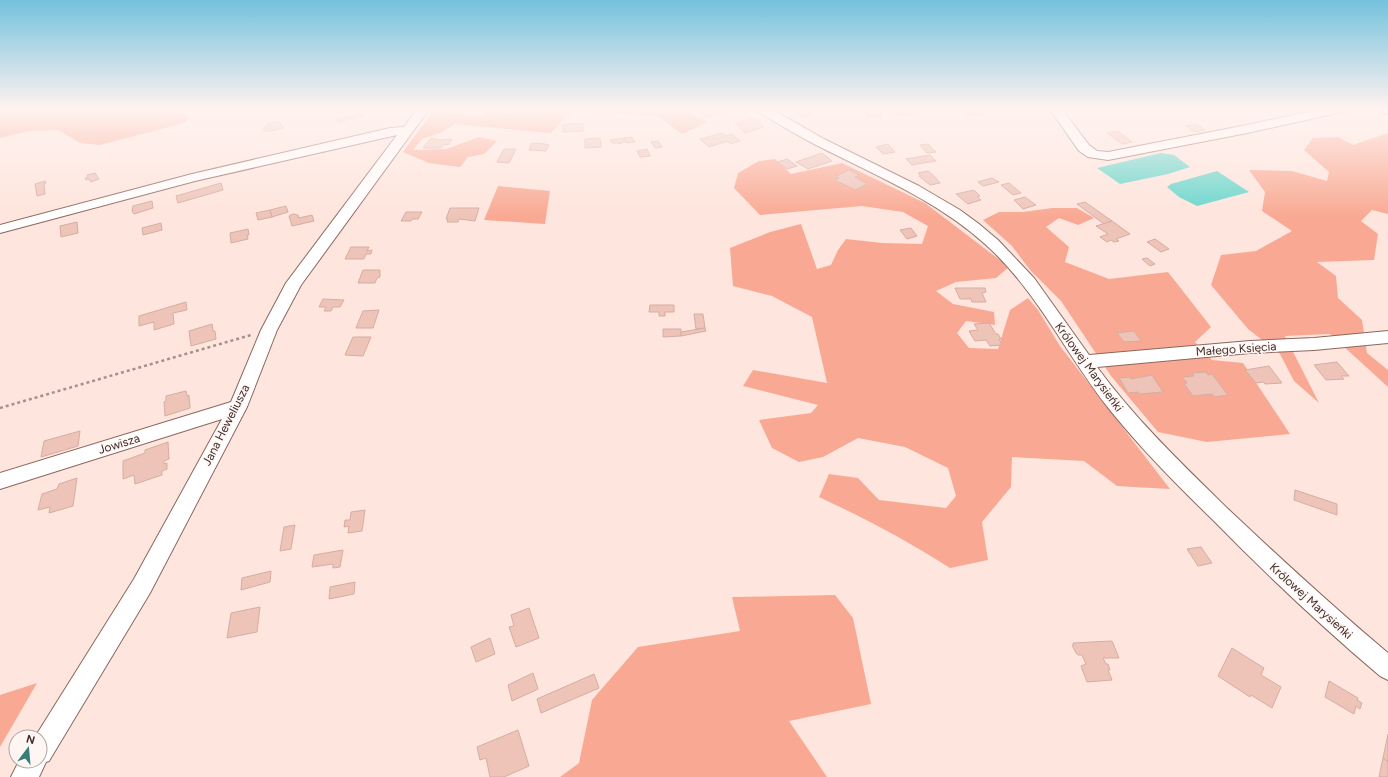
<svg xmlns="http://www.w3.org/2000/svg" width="1388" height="777" viewBox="0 0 1388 777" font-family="Figtree,sans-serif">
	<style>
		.green { fill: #f9a993 }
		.water { fill: #66d6cc }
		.building { fill: #eec4b9; stroke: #d5ada2 }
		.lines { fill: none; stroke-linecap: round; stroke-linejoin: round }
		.minor-casing { stroke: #8c675d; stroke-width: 2 }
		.path { stroke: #a5908a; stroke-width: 2.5; stroke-dasharray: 3 3; stroke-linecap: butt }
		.minor { fill: #fff; fill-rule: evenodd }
		.labels { text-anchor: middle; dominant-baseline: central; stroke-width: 3; stroke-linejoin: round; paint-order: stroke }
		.street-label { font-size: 12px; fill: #3d2d29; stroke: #fff6f4 }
	</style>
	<rect width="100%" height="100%" fill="#fee5dd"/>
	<g class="green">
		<polygon points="2,108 175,108 189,118 184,123 100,145 80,143 58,130 29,131 0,138 0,112"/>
		<polygon points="435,108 447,108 455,113 484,116 491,108 686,108 683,109 708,122 682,134 658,116 578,111 567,116 551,133 455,124 440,133 422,139 413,150 446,149 479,137 497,141 484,154 468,157 460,167 429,163 403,152"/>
		<polygon points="1388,133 1388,214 1372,210 1361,221 1378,234 1374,260 1317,262 1336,276 1338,298 1362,320 1367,353 1388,370 1388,387 1330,334 1285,336 1319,403 1294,381 1280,354 1248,329 1211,285 1221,255 1256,251 1292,231 1262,211 1265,192 1249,170 1292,171 1327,181 1329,172 1304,150 1313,138 1338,137 1353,145"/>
		<path d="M775,159L791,174L842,163L925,203L1009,267L996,278L956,282L936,291L953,304L994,312L995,325L966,321L957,333L969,348L998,349L1010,310L1028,298L1038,310L1060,346L1170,489L1117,486L1084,461L1012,457L1011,487L982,522L988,560L950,568C908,541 864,518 819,497L829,474L858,478L879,500L946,508L956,496L948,468L905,447L858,438L823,457L799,462L772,448L759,420L811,413L818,405L743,386L753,370L827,383L812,317L772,296L733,286L730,248L770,232L801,224L817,269L831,265L838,250L846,239L882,243L922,244L928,226L903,212L862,206L760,215L734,188L738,173L759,161Z"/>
		<polygon points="498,186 550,191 545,224 484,220"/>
		<polygon points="1052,208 1077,208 1094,218 1078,225 1059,218 1046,227 1069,247 1065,262 1109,279 1168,272 1211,327 1195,342 1212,360 1243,363 1290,434 1207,442 1158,432 1111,376 1061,301 1030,270 1012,246 983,220 999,212 1023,212"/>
		<polygon points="835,595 853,618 871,704 789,721 827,777 560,777 579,763 592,700 638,647 740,631 732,597"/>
		<polygon points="37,683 0,747 0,695"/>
	</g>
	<g class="water">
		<polygon points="1161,153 1174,155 1190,167 1168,174 1120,184 1097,168"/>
		<polygon points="1217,171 1249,192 1197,206 1179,197 1167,187 1171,184"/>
	</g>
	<g class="building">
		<polygon points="705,108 719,108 716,109 721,113 706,117 699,111"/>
		<polygon points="794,108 812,108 813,110 810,111 813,115 801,117 797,113"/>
		<polygon points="893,108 914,108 917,114 897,115"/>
		<polygon points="961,108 979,108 983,115 965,115"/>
		<polygon points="864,109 879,109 882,116 867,117"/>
		<polygon points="362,114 363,116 338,122 337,119"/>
		<polygon points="754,118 764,127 745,133 735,123"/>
		<polygon points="279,121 283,128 271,131 264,131 264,128 267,126 267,124"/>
		<polygon points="583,123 583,131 563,132 563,124"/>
		<polygon points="1196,124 1205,130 1194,132 1186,126"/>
		<polygon points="1118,131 1132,142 1122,144 1107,133"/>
		<polygon points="722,133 726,136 732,134 740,141 730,144 728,141 709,147 700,139"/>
		<polygon points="632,137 635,142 627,143 624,138"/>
		<polygon points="431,138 440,140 452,139 448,145 444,144 441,148 423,148"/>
		<polygon points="600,138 601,147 585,148 585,139"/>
		<polygon points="624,138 626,141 619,144 618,143 612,143 610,140"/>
		<polygon points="658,141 662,147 655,148 651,142"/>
		<polygon points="532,143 545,144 549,145 546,151 529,150"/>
		<polygon points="888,144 895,152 883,154 876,147"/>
		<polygon points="928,144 936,152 927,153 920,145"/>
		<polygon points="504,149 516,149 509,163 497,162"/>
		<polygon points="647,149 650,156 640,157 637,151"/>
		<polygon points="822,153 832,161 808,169 796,162"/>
		<polygon points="930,155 936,161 912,165 906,159"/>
		<polygon points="787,159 797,166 787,169 778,162"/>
		<polygon points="849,170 859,175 855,177 867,184 856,190 834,180 839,178 836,176"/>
		<polygon points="928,171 933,175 940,183 930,185 919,176 921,176 918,173"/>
		<polygon points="95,173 99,179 91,182 89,179 86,180 85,178 88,177 87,175"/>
		<polygon points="992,178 999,182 983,186 978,182"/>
		<polygon points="45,181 46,183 44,184 45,194 37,196 35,184"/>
		<polygon points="221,183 223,190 178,203 176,196"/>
		<polygon points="1009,183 1021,193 1013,195 1001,185"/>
		<polygon points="974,190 980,196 977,197 981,200 968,204 956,194"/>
		<polygon points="1025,197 1036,205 1023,209 1014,200"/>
		<polygon points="152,201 153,208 134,214 132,211 133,206"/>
		<polygon points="1085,202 1112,221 1104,224 1077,204"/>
		<polygon points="286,206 288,212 272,217 270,210"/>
		<polygon points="450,208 479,208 475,221 459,219 458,222 447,222 448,219 446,219"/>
		<polygon points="270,210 272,217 258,220 256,213"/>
		<polygon points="406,212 422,212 418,219 412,219 411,221 401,221"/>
		<polygon points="293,214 298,215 299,218 312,215 314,221 292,226 289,216"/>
		<polygon points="1112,221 1130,234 1116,239 1119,241 1114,242 1111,240 1107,242 1100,237 1108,234 1096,226"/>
		<polygon points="77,222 78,233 61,237 60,226"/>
		<polygon points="161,223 162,230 143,235 142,228"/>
		<polygon points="911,228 917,236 907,239 900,230"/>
		<polygon points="248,229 249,235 247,235 248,239 231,243 230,233"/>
		<polygon points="1155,239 1169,249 1161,252 1147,242"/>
		<polygon points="351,247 369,247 367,251 372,250 371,254 366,254 364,259 345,259"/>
		<polygon points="1147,258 1155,264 1150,266 1142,259"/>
		<polygon points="363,270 380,270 380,277 377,278 375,283 358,283"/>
		<polygon points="955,288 985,288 986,292 982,293 986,302 972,302 971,299 960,299"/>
		<polygon points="323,299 344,300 340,307 333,307 331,311 324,311 326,307 319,307"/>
		<polygon points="186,302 187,310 173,313 174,324 154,330 154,322 139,326 139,316"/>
		<polygon points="650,305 674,305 674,312 665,312 665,316 659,316 659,312 649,312"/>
		<polygon points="379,310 373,328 356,328 363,311"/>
		<polygon points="694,314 703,314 705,328 696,329"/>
		<polygon points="989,323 996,334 998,334 1001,339 999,339 1002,345 990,346 986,340 975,341 969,331 978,330 974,324"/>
		<polygon points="212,324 213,331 215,331 216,339 191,346 189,331"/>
		<polygon points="705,328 706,331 681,336 681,332"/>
		<polygon points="663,329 681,329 681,336 663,337"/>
		<polygon points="1134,331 1141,341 1124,342 1117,333"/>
		<polygon points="353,337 371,337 363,356 345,355"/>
		<polygon points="1337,362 1349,376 1341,376 1344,379 1326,380 1314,365"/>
		<polygon points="1269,366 1282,383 1265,384 1263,382 1256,383 1245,370"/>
		<polygon points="1206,372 1208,375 1212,374 1228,395 1214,397 1212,394 1193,396 1184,384 1187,383 1182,377 1194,376 1192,373"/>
		<polygon points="1152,375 1163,392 1140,394 1138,392 1128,393 1119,378 1130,377 1131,379"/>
		<polygon points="186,391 187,396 189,395 190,408 165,416 164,402 166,401 166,396"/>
		<polygon points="80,431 78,446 41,457 44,441"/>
		<polygon points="168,442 169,459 164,461 164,464 167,463 167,469 162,471 162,475 135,484 134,475 123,479 123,461 145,453 145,450"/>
		<polygon points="77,478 73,506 49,513 50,507 38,510 42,494 57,489 59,484"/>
		<polygon points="1295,490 1337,504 1337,515 1294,500"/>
		<polygon points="365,510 362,531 348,533 349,526 344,527 345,520 350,520 351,512"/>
		<polygon points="295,525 291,549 280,551 284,527"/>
		<polygon points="1201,547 1212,563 1198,566 1187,549"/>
		<polygon points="343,550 340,567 333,568 333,564 312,567 314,555"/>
		<polygon points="271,571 270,582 241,590 242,578"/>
		<polygon points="355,582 354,594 329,599 330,587"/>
		<polygon points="260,607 257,632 227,638 231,613"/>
		<polygon points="529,608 539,638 516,647 509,627 514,626 511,615"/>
		<polygon points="490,638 495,654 476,662 471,647"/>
		<polygon points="1112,641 1119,658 1103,658 1106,664 1108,664 1110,670 1108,670 1112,680 1087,682 1081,666 1086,664 1082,655 1078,655 1076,653 1072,645 1074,645 1073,643"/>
		<polygon points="1232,648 1264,668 1261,675 1281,687 1272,708 1251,695 1250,697 1218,676"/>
		<polygon points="533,673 538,689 512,701 508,685"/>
		<polygon points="594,674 599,688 541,713 537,699"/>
		<polygon points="1329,681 1358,698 1357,700 1362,703 1360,709 1356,706 1354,714 1325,697"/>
		<polygon points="518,730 529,766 504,777 490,777 486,758 480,760 477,747"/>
		<polygon points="1388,734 1388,762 1383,758"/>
		<polygon points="1383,758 1388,762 1388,777 1379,777"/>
	</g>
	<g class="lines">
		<g class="minor-casing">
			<g id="minor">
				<polygon points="418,108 430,108 301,285 277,330 247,407 150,593 49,761 46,762 39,777 11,777 19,761 40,761 40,737 35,737 134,579 222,419 0,489 0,473 231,402 261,330 286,283 397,135 195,181 0,233 0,225 192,174 390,128 404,127"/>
				<path d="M755,108H770L824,139L919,186L960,210L979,224L998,240L1034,278L1089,355L1250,341L1314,338L1388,331V343L1314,350L1250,353L1097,367C1135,419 1182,464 1228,509C1280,558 1333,607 1388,653V680L1380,676C1322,627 1267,575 1214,521C1179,487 1145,453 1114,415C1069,361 1039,292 985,244C936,200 875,175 816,145C796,135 776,122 757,111Z"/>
				<polygon points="1049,108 1061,108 1089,145 1097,151 1108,152 1247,125 1325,108 1348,108 1346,111 1342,112 1247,133 1108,160 1088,157 1079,151"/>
				<polygon points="1378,108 1388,108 1388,114 1380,111"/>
			</g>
		</g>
		<polyline class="path" points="0,408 251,335"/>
		<use href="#minor" class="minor"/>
	</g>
	<linearGradient id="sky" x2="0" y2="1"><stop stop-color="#74c2dd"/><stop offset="0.5" stop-color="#fff3f0"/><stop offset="1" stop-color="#fff3f0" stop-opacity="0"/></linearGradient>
	<rect width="1388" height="217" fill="url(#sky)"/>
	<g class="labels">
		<g class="street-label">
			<text transform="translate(1236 349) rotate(-4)">Małego Księcia</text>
			<text transform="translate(1089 367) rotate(54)">Królowej Marysieńki</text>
			<text transform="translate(226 425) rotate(-63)">Jana Heweliusza</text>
			<text transform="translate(119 444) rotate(-17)">Jowisza</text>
			<text transform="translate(1311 601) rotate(42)">Królowej Marysieńki</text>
		</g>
	</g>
	<g transform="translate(28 749) rotate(16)"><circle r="19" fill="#fff6f4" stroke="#b1a6a3"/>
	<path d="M0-3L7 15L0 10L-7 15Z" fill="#367e78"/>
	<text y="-6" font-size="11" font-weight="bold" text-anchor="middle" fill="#3d2d29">N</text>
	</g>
</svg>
